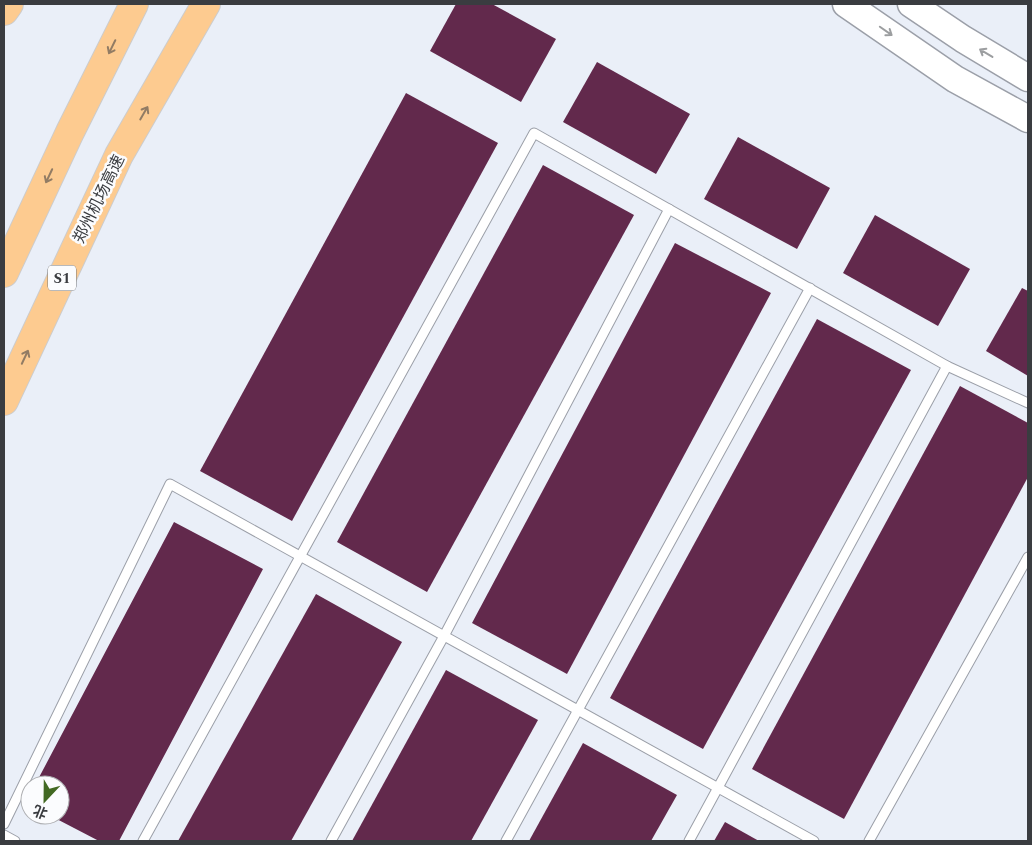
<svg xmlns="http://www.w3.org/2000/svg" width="1032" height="845" viewBox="0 0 1032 845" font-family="Spectral,'Noto Sans SC',serif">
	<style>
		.building { fill: #62294c }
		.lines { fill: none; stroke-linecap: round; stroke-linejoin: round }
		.lane-casing { stroke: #9b9fa8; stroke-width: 11 }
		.secondary-casing { stroke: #9b9fa8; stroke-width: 29 }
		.highway-casing { stroke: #cccccd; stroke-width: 30 }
		.lane { stroke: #fff; stroke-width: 9 }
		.secondary { stroke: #fff; stroke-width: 26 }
		.highway { stroke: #fdcb90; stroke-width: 28 }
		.oneway { stroke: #9c9ea0 }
		.oneway2 { stroke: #927c64 }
		.labels { text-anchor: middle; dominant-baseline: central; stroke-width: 5; stroke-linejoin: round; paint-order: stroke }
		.shield { fill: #fbfcfe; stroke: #747679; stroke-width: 1 }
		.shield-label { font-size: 15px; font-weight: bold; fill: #3a3c40 }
		.street-label { font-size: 16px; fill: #3a3c40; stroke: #fbfcfe }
	</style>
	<rect width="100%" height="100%" fill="#eaeff8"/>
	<g class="building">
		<polygon points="456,4 492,4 556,39 521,102 430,51"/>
		<polygon points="597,62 690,114 656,174 563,122"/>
		<polygon points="406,93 498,143 292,521 200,471"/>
		<polygon points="738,137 830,188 797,249 704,199"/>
		<polygon points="543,165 634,215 427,592 337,542"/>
		<polygon points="875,215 970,269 938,326 843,273"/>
		<polygon points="675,243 771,293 567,674 472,623"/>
		<polygon points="1022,288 1028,291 1028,376 986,351"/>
		<polygon points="817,319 911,370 703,749 610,698"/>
		<polygon points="960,386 1028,423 1028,477 844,819 752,769"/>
		<polygon points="174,522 263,569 119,841 99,841 49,815 60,815 60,785 35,785"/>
		<polygon points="316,594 402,642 291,841 178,841"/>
		<polygon points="446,670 538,720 471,841 352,841"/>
		<polygon points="583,743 677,795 651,841 529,841"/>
		<polygon points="725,822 759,841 714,841"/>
	</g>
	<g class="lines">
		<g class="lane-casing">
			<g id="lane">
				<polyline points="947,366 1028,403"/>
				<polyline points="4,824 170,484 814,841"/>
				<polyline points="4,835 15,841"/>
				<polyline points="143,841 534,133 947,366 689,841"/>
				<polyline points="331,841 444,636 669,209"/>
				<polyline points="506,841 810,288"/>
				<polyline points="869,841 1028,557"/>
			</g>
		</g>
		<g class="secondary-casing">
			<g id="secondary">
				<polyline points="846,4 955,79 1028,119"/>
				<polyline points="911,4 963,39 1028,78"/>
			</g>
		</g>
		<g class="highway-casing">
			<g id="highway">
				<polyline points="4,11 9,4"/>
				<polyline points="4,273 70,132 134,4"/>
				<polyline points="4,401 119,155 206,4"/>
			</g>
		</g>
		<use href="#lane" class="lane"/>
		<use href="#secondary" class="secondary"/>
		<use href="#highway" class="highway"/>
	</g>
	<defs><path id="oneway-shaft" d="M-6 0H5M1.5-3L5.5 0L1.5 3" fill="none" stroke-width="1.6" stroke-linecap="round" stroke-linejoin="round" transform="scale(1.25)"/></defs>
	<g class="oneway">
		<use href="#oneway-shaft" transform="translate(886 31) rotate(35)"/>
		<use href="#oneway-shaft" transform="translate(986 53) rotate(-149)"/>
	</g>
	<g class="oneway2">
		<use href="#oneway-shaft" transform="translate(112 47) rotate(116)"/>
		<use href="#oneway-shaft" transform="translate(144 113) rotate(-60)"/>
		<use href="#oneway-shaft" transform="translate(49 176) rotate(115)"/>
		<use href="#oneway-shaft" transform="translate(25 357) rotate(-65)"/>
	</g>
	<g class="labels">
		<rect class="shield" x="48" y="265.5" width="28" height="25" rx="4"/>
		<g class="shield-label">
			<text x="62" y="278">S1</text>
		</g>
		<g class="street-label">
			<text transform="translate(99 199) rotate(-64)">郑州机场高速</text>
		</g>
	</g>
	<rect width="1032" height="845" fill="none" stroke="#3a3c40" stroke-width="10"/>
	<g transform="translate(45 800) rotate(202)"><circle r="24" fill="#fbfcfe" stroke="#aeafb2"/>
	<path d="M0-4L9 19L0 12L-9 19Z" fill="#426923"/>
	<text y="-8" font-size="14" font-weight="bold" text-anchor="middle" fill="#3a3c40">北</text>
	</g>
</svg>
